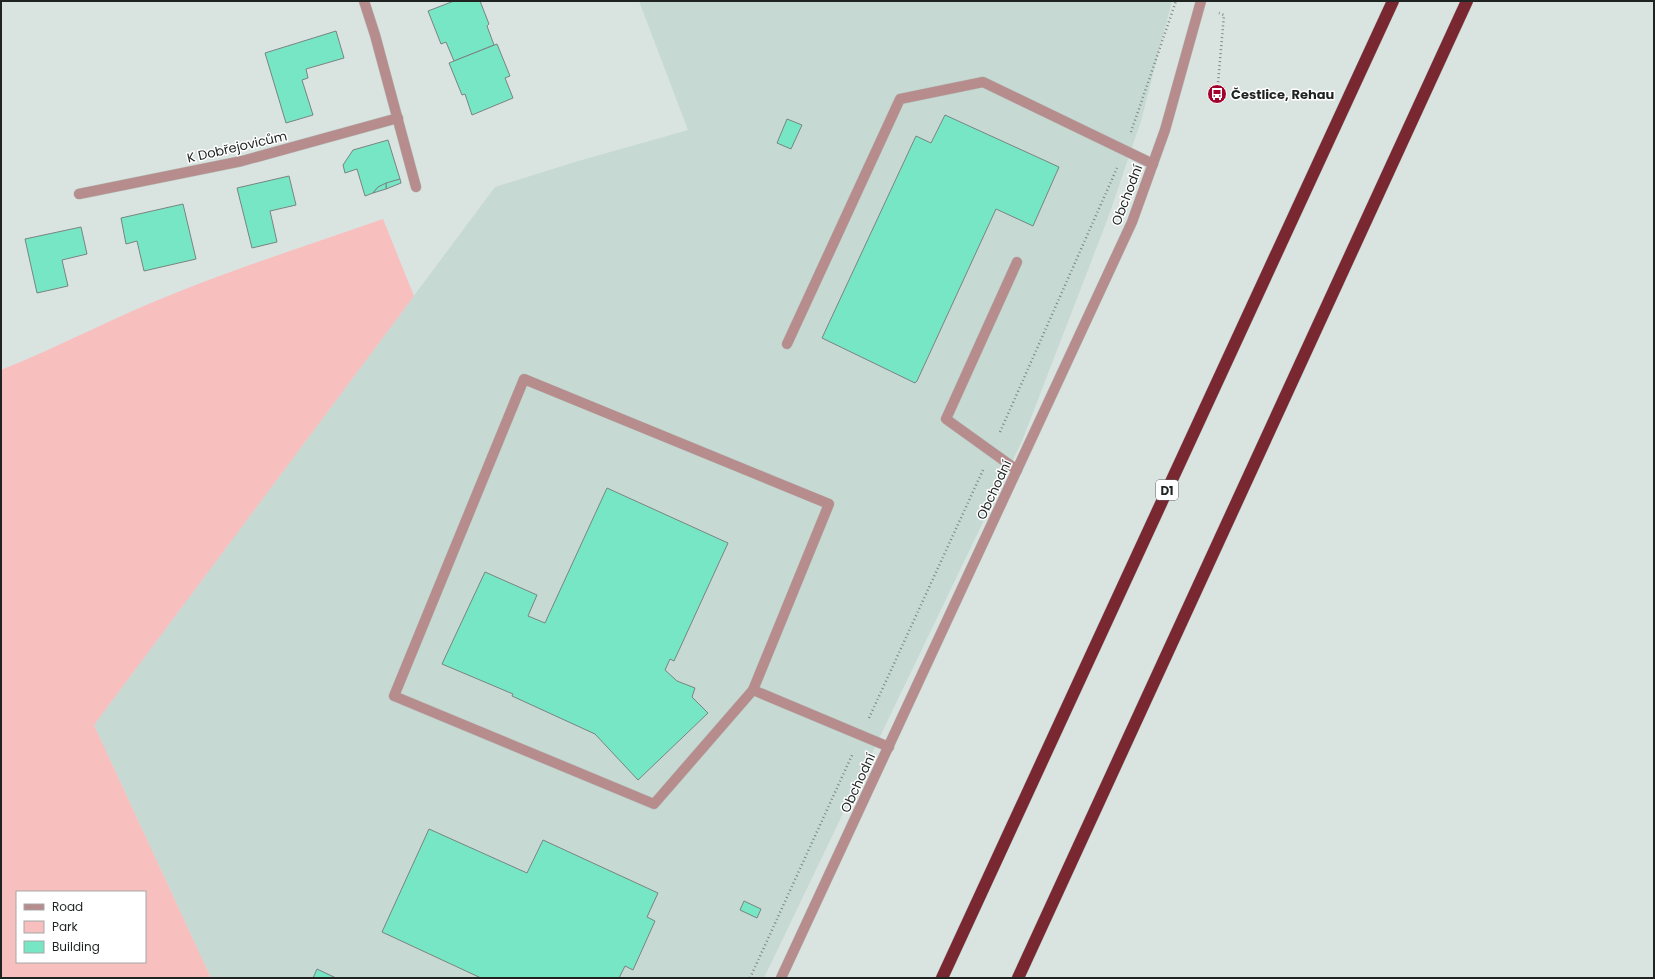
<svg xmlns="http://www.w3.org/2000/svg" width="1655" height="979" viewBox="0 0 1655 979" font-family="Poppins,sans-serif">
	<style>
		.built { fill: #c6d9d2 }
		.green { fill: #f8bfbf; fill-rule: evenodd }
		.building { fill: #76e6c5; stroke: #798480 }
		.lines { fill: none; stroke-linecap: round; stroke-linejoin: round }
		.minor-casing { stroke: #b8c1be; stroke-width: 11 }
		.highway-casing { stroke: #b8c1be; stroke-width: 13 }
		.path { stroke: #7f8784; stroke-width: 2.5; stroke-dasharray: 1 3; stroke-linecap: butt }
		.minor { stroke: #b68c8c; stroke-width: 10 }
		.highway { stroke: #792730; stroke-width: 12 }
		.labels { text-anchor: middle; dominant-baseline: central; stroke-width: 3; stroke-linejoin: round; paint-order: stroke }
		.shield { fill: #fff; stroke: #626564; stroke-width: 1 }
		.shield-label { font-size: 12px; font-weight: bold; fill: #1f2322 }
		.poi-label { font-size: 13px; font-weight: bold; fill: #1f2322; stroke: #fff; text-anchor: start }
		.street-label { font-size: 13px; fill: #1f2322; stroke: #fff }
	</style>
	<rect width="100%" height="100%" fill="#d9e4e0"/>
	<polygon class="built" points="639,1 1172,1 1141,121 1108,218 1022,441 764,978 211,978 94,725 495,187 575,162 688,130"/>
	<path class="green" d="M383,219L414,296L94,725L211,978H1V370C61,346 118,315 178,292C245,265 315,243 383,219ZM17,892H145V962H17Z"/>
	<g class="building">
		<polygon points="454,1 480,1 489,24 487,26 494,45 454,61 446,42 441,44 428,11"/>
		<polygon points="336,31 344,58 306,69 308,78 302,80 313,115 286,123 265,53"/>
		<polygon points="497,44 510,76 505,78 513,98 472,115 465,94 462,95 449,63"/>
		<polygon points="945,115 1059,167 1033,226 996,209 917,381 915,383 822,338 916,136 931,143"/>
		<polygon points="787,119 802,125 791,149 777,143"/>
		<polygon points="388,140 400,179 378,187 373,193 365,196 357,169 345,173 343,165 353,150"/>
		<polygon points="289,176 296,205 270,211 277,242 252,248 237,188"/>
		<polygon points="400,179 401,183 386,189 386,183"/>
		<polygon points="386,183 386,189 373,193 378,187"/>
		<polygon points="183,204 196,259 144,271 137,241 126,244 121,218"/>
		<polygon points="81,227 87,254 62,260 68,286 37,293 25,239"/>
		<polygon points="607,488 728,543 674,661 670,659 665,670 677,681 695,688 692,697 708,713 638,780 595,734 512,696 513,694 442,664 485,572 537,595 528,616 545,623"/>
		<polygon points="429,829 527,873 543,840 658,893 647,917 655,921 633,970 625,966 619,978 481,978 382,932"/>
		<polygon points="744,901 761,909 757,918 740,910"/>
		<polygon points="317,969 336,978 313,978"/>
	</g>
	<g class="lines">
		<g class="minor-casing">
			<g id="minor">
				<polyline points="364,1 375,35 416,187"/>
				<polyline points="79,194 242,161 398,118"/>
				<polyline points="787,344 900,99 983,82 1153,164"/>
				<polygon points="524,379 829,504 753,690 654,804 394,696"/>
				<polyline points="1017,470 946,419 1017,262"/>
				<polyline points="753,690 889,747"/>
				<polyline points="781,978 1132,222 1165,130 1201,1"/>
			</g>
		</g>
		<g class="highway-casing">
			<g id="highway">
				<polyline points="942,978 1393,1"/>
				<polyline points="1018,978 1467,1"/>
			</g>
		</g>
		<g class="path">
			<polyline points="1217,94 1224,15 1219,13"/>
			<polyline points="1131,132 1176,1"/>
			<polyline points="1000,432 1117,168"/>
			<polyline points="869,718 983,470"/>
			<polyline points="750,978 853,753"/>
		</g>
		<use href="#minor" class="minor"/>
		<use href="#highway" class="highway"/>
	</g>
	<defs>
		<g id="bus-disc" transform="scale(1)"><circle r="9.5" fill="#a2012e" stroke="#fff"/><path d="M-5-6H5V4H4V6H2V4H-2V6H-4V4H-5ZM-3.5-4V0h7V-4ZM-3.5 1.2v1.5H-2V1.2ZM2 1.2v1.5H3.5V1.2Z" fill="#fff"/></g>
	</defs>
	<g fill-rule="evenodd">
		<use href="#bus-disc" x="1217" y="94"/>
	</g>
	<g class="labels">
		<rect class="shield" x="1156" y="480" width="22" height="20" rx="3"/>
		<g class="shield-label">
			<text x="1167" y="490">D1</text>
		</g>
		<g class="poi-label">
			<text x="1231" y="94">Čestlice, Rehau</text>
		</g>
		<g class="street-label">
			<text transform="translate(237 147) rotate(-13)">K Dobřejovicům</text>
			<text transform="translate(1127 195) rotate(-69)">Obchodní</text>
			<text transform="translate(994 490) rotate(-65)">Obchodní</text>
			<text transform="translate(858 783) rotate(-65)">Obchodní</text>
		</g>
	</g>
	<rect width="1655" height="979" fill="none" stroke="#1f2322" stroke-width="4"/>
	<rect x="16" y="891" width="130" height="72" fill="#ffffff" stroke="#a5a7a7"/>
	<rect x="24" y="904" width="20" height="6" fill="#b68c8c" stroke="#a5a7a7"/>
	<text x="52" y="911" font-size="12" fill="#1f2322">Road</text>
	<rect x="24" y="921" width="20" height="12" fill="#f8bfbf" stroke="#a5a7a7"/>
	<text x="52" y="931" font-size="12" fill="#1f2322">Park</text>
	<rect x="24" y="941" width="20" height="12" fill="#76e6c5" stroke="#a5a7a7"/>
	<text x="52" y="951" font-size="12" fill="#1f2322">Building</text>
</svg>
